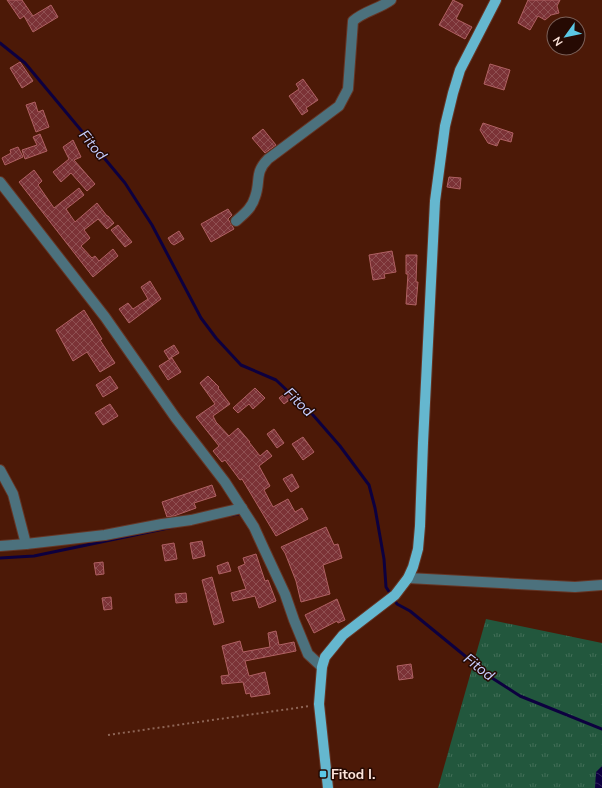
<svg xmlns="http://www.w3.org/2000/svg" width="602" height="788" viewBox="0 0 602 788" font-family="'Nunito Sans',sans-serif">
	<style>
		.grass { fill: url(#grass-tufts) }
		.water { fill: url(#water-waves) }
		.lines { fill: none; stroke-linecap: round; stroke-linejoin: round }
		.stream { stroke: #0d003f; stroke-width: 3 }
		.building { fill: url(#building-cross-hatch); stroke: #b06163 }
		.minor-casing { stroke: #653525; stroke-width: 12 }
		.major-casing { stroke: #653525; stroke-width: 12 }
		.path { stroke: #8f6657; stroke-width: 2; stroke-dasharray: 2 3; stroke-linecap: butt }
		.minor { stroke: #4c717d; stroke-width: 10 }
		.major { stroke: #65b7cf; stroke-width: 10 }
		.poi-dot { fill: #5bc8e6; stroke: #260a03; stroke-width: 1.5 }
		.labels { text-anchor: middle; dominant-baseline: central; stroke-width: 3; stroke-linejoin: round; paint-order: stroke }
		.poi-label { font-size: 14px; font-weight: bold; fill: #fce3da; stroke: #260a03; text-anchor: start }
		.water-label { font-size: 15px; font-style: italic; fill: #c6cdfe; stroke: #260a03 }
	</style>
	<defs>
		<pattern id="grass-tufts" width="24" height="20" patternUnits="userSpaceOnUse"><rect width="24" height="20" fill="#22573d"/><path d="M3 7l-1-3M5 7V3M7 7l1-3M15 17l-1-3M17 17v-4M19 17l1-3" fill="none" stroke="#436f58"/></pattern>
		<pattern id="water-waves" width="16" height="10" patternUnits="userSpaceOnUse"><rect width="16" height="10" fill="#0d003f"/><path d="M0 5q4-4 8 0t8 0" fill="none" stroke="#31255a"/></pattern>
		<pattern id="building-cross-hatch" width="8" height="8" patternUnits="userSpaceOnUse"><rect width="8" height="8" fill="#7b3236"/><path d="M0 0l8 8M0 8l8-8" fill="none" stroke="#8f5052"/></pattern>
	</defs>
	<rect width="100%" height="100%" fill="#4c1907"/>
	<polygon class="grass" points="486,619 602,643 602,788 438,788"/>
	<polygon class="water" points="602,766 602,788 595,788 596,772"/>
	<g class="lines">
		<g class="stream">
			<polyline points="0,43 25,63 125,183 152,225 201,318 216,338 241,365 276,380 313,415 340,446 369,485 375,508 384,559 386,587 397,604 410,611 492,678 520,696 602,729"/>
			<polyline points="232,515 243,513"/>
			<polyline points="0,558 34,556 173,527"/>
		</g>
	</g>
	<g class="building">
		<polygon points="7,0 22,0 33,16 51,5 58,17 33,32 24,16 20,19"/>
		<polygon points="453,0 463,5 456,19 472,27 465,39 439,25"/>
		<polygon points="528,0 560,0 557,6 559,13 551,15 545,20 538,16 530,30 518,23"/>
		<polygon points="20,62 33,81 22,88 10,68"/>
		<polygon points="490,64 510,70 504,90 484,84"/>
		<polygon points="303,79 318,100 306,108 308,111 302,115 289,96 299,89 296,84"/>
		<polygon points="35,102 38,112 43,110 49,127 36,132 26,105"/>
		<polygon points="483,123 513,133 511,142 500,139 497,146 488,143 480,130"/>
		<polygon points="263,129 276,145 265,153 252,138"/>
		<polygon points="40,134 47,151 25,159 22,150 37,145 33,137"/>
		<polygon points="73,140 81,157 74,160 95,184 87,191 71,173 61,182 53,172 69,159 63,147"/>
		<polygon points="18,147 23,157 5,165 2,158 11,153 10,150"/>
		<polygon points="34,170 42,181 38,185 54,208 79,188 84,195 66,209 75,222 97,203 107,216 108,216 114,223 107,229 98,219 84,230 90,238 81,246 92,258 95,256 99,261 113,249 118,256 93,277 19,182"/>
		<polygon points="449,177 461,178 460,189 447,187"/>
		<polygon points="228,209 232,215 228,219 234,229 211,242 201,224"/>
		<polygon points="118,225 132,242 125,247 111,230"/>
		<polygon points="179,231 184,239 174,245 171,243 168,238"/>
		<polygon points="392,251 396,272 384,274 385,278 373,280 369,255"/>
		<polygon points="406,255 417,255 416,282 418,282 416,305 406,304 408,274 406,274"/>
		<polygon points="150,281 161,299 129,323 119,309 128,303 133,309 148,299 141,287"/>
		<polygon points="84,310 102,339 100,340 115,363 100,372 87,352 73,361 56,330"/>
		<polygon points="174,345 179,353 169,359 164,351"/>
		<polygon points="172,358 181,372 168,380 159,366"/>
		<polygon points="110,376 118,388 103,397 96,385"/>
		<polygon points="208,376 219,387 218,388 230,404 213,416 216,422 229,436 238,428 250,442 249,442 260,456 267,450 272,456 259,466 270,486 264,490 273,507 288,499 295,512 302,508 308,519 276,536 242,479 240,480 225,460 222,462 213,451 219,446 196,417 215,404 200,383"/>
		<polygon points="255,388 265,398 253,409 249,404 238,413 233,408"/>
		<polygon points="287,392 292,398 284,404 279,398"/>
		<polygon points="110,404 118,416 103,425 95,413"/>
		<polygon points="274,429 284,443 277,448 267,434"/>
		<polygon points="303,437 314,452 303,460 292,444"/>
		<polygon points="292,474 299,487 291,492 283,479"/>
		<polygon points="212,485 216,496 194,503 196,508 174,516 167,517 162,502"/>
		<polygon points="326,527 334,545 338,544 342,558 323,565 330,594 301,602 296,581 285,553 281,547"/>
		<polygon points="202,541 205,556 193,559 190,543"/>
		<polygon points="174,543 177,559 165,561 162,545"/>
		<polygon points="256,554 265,581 268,580 276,601 259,608 255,596 233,601 231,593 246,589 238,567 245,564 243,558"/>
		<polygon points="103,562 104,574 96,575 94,563"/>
		<polygon points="228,562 231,571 219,574 217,566"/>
		<polygon points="212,577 224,622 214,625 202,580"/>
		<polygon points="186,593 187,602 176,603 175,594"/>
		<polygon points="111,597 112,609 104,610 102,598"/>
		<polygon points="337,599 345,620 338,623 337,621 314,633 305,615"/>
		<polygon points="276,631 279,645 294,642 296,651 245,661 249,676 265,672 270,694 251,697 250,693 246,694 243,682 222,684 221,676 229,675 222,646 240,641 243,652 270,647 268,633"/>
		<polygon points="411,664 413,678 399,680 397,666"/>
	</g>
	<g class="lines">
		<g class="minor-casing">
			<g id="minor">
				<polyline points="0,182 105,317 175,417 225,482 254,527 264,549 285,594 294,620 308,654 322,667"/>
				<path d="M236,221C244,214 252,208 255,197C261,181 254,173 268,159L339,106L348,89L353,21C364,11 379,9 391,0"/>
				<polyline points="0,470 13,494 26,544"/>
				<polyline points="0,546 26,544 105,535 162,524 191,520 242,508"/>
				<polyline points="408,578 575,587 602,585"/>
			</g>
		</g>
		<g class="major-casing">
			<polyline id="major" points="328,788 319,704 322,667 325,657 343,635 395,595 408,578 413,567 418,549 420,526 423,443 435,201 445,126 453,93 460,70 496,0"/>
		</g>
		<polyline class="path" points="108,735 310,706"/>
		<use href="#minor" class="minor"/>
		<use href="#major" class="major"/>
	</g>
	<rect class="poi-dot" x="319" y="770" width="8" height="8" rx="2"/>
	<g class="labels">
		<g class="poi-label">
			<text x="331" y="774">Fitod I.</text>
		</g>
		<g class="water-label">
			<text transform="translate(93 145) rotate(50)">Fitod</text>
			<text transform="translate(299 402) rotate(44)">Fitod</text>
			<text transform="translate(479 667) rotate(38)">Fitod</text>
		</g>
	</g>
	<g transform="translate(566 36) rotate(237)"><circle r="19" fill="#260a03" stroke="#7c6159"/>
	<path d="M0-3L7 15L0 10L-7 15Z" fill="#5bc8e6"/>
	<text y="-6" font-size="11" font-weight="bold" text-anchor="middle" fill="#fce3da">N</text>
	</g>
</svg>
